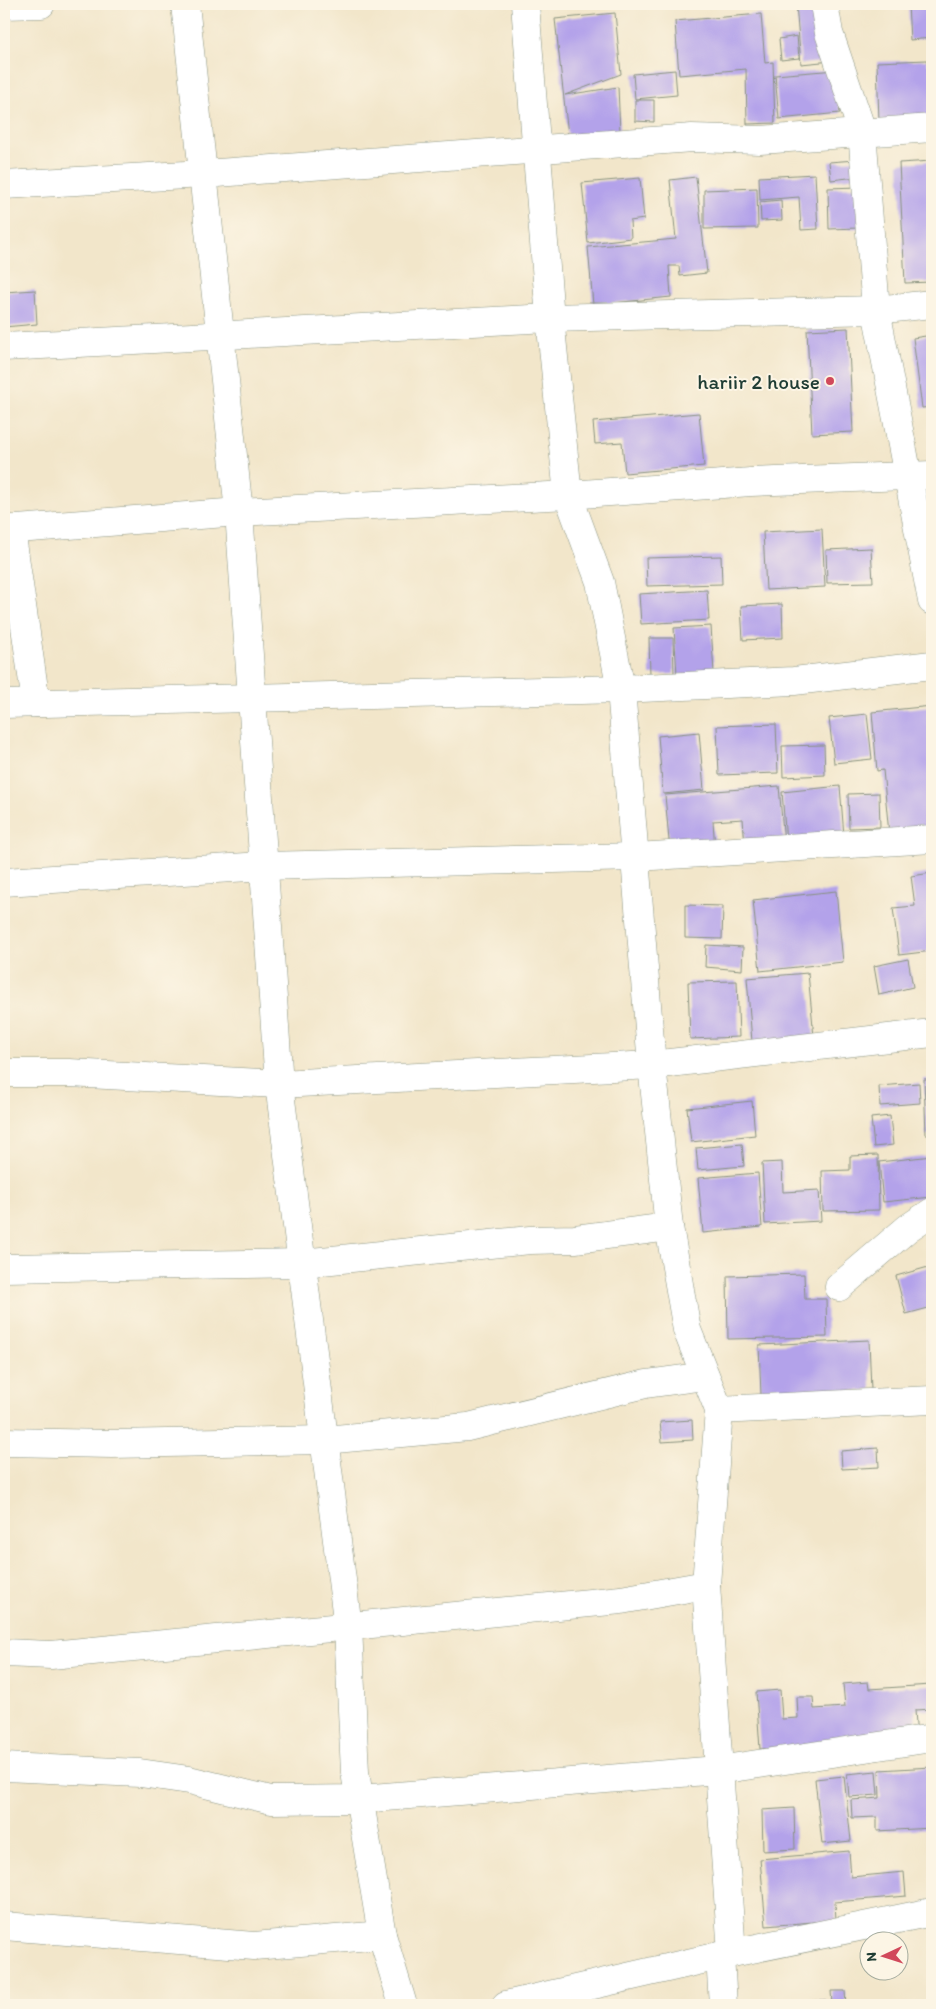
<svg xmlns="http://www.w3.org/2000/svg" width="936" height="2009" viewBox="0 0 936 2009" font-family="Itim,sans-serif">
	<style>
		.building { fill: #b3a2ea }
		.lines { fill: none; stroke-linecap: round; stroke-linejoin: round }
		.minor-casing { stroke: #88927f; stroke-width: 29 }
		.tertiary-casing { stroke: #88927f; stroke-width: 29 }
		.minor { stroke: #fff; stroke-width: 28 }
		.tertiary { stroke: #fff; stroke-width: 28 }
		.poi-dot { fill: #d1495b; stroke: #fcf5e5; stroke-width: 2 }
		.labels { text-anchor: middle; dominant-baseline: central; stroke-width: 4; stroke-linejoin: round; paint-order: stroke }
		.poi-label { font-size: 21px; fill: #1f3d34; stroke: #fcf5e5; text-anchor: end }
	</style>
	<rect width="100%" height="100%" fill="#fcf5e5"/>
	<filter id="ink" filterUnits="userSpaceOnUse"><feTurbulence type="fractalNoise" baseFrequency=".02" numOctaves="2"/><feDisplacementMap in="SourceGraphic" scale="10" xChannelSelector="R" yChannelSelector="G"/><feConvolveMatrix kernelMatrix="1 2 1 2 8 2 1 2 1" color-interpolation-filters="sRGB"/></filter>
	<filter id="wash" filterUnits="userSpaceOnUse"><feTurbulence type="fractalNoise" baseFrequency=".0096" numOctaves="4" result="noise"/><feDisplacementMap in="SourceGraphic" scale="20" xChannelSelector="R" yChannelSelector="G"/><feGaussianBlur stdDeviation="1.12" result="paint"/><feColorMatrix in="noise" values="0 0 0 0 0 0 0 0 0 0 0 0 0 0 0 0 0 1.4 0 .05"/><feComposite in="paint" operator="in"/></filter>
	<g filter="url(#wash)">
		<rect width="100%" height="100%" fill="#f2e6ca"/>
		<g id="blocks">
			<g class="building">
				<polygon points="796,4 827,4 832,61 801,64"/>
				<polygon points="908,4 932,4 932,38 910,40"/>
				<polygon points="615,13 621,74 565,95 618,87 620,132 568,135 555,19"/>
				<polygon points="761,14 765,63 773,62 775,123 747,124 746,69 679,75 675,21"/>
				<polygon points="797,36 799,58 781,60 779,39"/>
				<polygon points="927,60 927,64 932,64 932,119 879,121 877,62"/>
				<polygon points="675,70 677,95 635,99 633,74"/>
				<polygon points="836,70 840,113 779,119 775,75"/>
				<polygon points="635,100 654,100 654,122 635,121"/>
				<polygon points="855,160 857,177 831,180 829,162"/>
				<polygon points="932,161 932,282 905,283 899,163"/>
				<polygon points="815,174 818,229 801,230 799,197 760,200 759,177"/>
				<polygon points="696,177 707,273 680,276 679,266 669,266 671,297 593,305 588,247 676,239 670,180"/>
				<polygon points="640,178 644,219 630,221 631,238 588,243 582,183"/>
				<polygon points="858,187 859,228 829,229 828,188"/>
				<polygon points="757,188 758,228 704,229 704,190"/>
				<polygon points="781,200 782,220 761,221 760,202"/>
				<polygon points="35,290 37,324 4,327 4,292"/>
				<polygon points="848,328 853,432 812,434 807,330"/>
				<polygon points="932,335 932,407 922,408 913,338"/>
				<polygon points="699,413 704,466 625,473 622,442 595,444 593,422"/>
				<polygon points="822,529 825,587 766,590 763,532"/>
				<polygon points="871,548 873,582 827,583 826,550"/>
				<polygon points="721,556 722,584 647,586 646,558"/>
				<polygon points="707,590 709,620 641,624 639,594"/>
				<polygon points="782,604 783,638 743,640 741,606"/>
				<polygon points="711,626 714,673 677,675 674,628"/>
				<polygon points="649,638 673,638 674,674 650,675"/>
				<polygon points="932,706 932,830 889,834 883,770 877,771 872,712"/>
				<polygon points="867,714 872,759 834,763 829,718"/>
				<polygon points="776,724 778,773 719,775 717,726"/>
				<polygon points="699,732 704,790 663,794 658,736"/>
				<polygon points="824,745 825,775 783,777 782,746"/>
				<polygon points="779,786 784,843 745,846 743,819 713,821 715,849 670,852 665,795"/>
				<polygon points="840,786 844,836 786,842 782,792"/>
				<polygon points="879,793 880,827 849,828 848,794"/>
				<polygon points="932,873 932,951 899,955 893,908 915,906 911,876"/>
				<polygon points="836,891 843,962 760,971 753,900"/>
				<polygon points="685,905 723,906 722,939 685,938"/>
				<polygon points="706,945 743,947 742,970 705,967"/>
				<polygon points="908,959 913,987 879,995 874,966"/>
				<polygon points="808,973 814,1037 752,1042 747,978"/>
				<polygon points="737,981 739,1037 690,1039 688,982"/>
				<polygon points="924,1079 932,1079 932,1135 926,1135"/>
				<polygon points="919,1083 920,1103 880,1106 879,1086"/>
				<polygon points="752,1101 755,1135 691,1142 687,1108"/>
				<polygon points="890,1116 893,1145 874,1147 871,1118"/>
				<polygon points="742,1144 744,1166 698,1170 696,1148"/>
				<polygon points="878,1155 879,1210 823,1211 822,1171 850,1170 850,1156"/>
				<polygon points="932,1156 932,1197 883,1202 879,1162"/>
				<polygon points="782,1162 783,1192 819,1190 821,1221 765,1224 762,1163"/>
				<polygon points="758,1173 762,1227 703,1233 698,1178"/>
				<polygon points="932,1266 932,1307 906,1314 896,1276"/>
				<polygon points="804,1274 805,1299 826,1299 827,1337 728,1339 727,1276"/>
				<polygon points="869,1340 871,1390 761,1395 759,1345"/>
				<polygon points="692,1420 693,1440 662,1442 660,1422"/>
				<polygon points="878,1448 879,1467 842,1469 841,1451"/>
				<polygon points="868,1682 869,1689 931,1685 932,1709 915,1710 917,1739 760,1749 756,1692 780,1690 782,1719 798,1718 797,1697 813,1697 814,1709 845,1707 843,1684"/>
				<polygon points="932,1767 932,1828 877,1831 877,1817 852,1818 851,1800 880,1798 879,1770"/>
				<polygon points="876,1771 878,1795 849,1797 847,1774"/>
				<polygon points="844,1776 851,1841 822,1844 815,1779"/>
				<polygon points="794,1808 795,1849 763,1851 762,1810"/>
				<polygon points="849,1851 851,1877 904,1872 906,1896 835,1902 836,1920 766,1926 760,1859"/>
				<polygon points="831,1991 845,1991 846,2005 832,2005"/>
				<polygon points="826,2000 826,2005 768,2005 768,2002"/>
			</g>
		</g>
	</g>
	<g filter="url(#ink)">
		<use href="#blocks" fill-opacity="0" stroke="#88927f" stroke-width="1"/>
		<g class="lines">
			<g class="minor-casing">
				<g id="minor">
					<polyline points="185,4 239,512 279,1084 348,1627 355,1772 382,1935 403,2005"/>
					<polyline points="525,4 550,318 568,495 600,582 621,689 652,1065 669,1227 687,1330 719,1410 706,1585 732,1953"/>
					<polyline points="824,4 829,33 862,131 876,310 932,601"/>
					<polyline points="4,5 41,4"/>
					<polyline points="4,185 204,174 692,138 760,140 932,128"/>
					<polyline points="4,347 550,318 876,310 932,304"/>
					<polyline points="11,529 36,703"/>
					<polyline points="4,530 239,512 568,495 751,482 932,475"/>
					<polyline points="4,704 621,689 794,681 932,665"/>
					<polyline points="4,882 264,866 636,857 932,839"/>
					<polyline points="4,1073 69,1073 279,1084 652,1065 932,1033"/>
					<polyline points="4,1268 302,1263 530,1240 575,1239 669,1227"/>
					<polyline points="839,1287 908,1228 932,1212"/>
					<polyline points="719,1410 932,1400"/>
					<polyline points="4,1442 112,1444 324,1440 468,1427 646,1384 705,1376"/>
					<polyline points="4,1653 51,1655 621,1600 706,1585"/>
					<polyline points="4,1767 140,1773 189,1780 271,1800 360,1799 718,1770 932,1738"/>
					<polyline points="4,1926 254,1946 382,1935"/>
					<polyline points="720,1956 723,2005"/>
				</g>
			</g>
			<g class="tertiary-casing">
				<polyline id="tertiary" points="506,2005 732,1953 932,1912"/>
			</g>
			<use href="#minor" class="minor"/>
			<use href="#tertiary" class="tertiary"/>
		</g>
	</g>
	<circle class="poi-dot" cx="830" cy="381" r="5"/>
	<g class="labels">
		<g class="poi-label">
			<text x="820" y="381">hariir 2 house</text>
		</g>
	</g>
	<rect width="936" height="2009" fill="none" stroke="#fcf5e5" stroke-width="20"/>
	<g transform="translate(884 1956) rotate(266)"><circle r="24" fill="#fcf5e5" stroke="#a4ab9e"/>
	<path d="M0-4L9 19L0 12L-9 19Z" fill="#d1495b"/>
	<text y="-8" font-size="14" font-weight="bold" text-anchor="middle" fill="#1f3d34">N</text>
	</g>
</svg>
